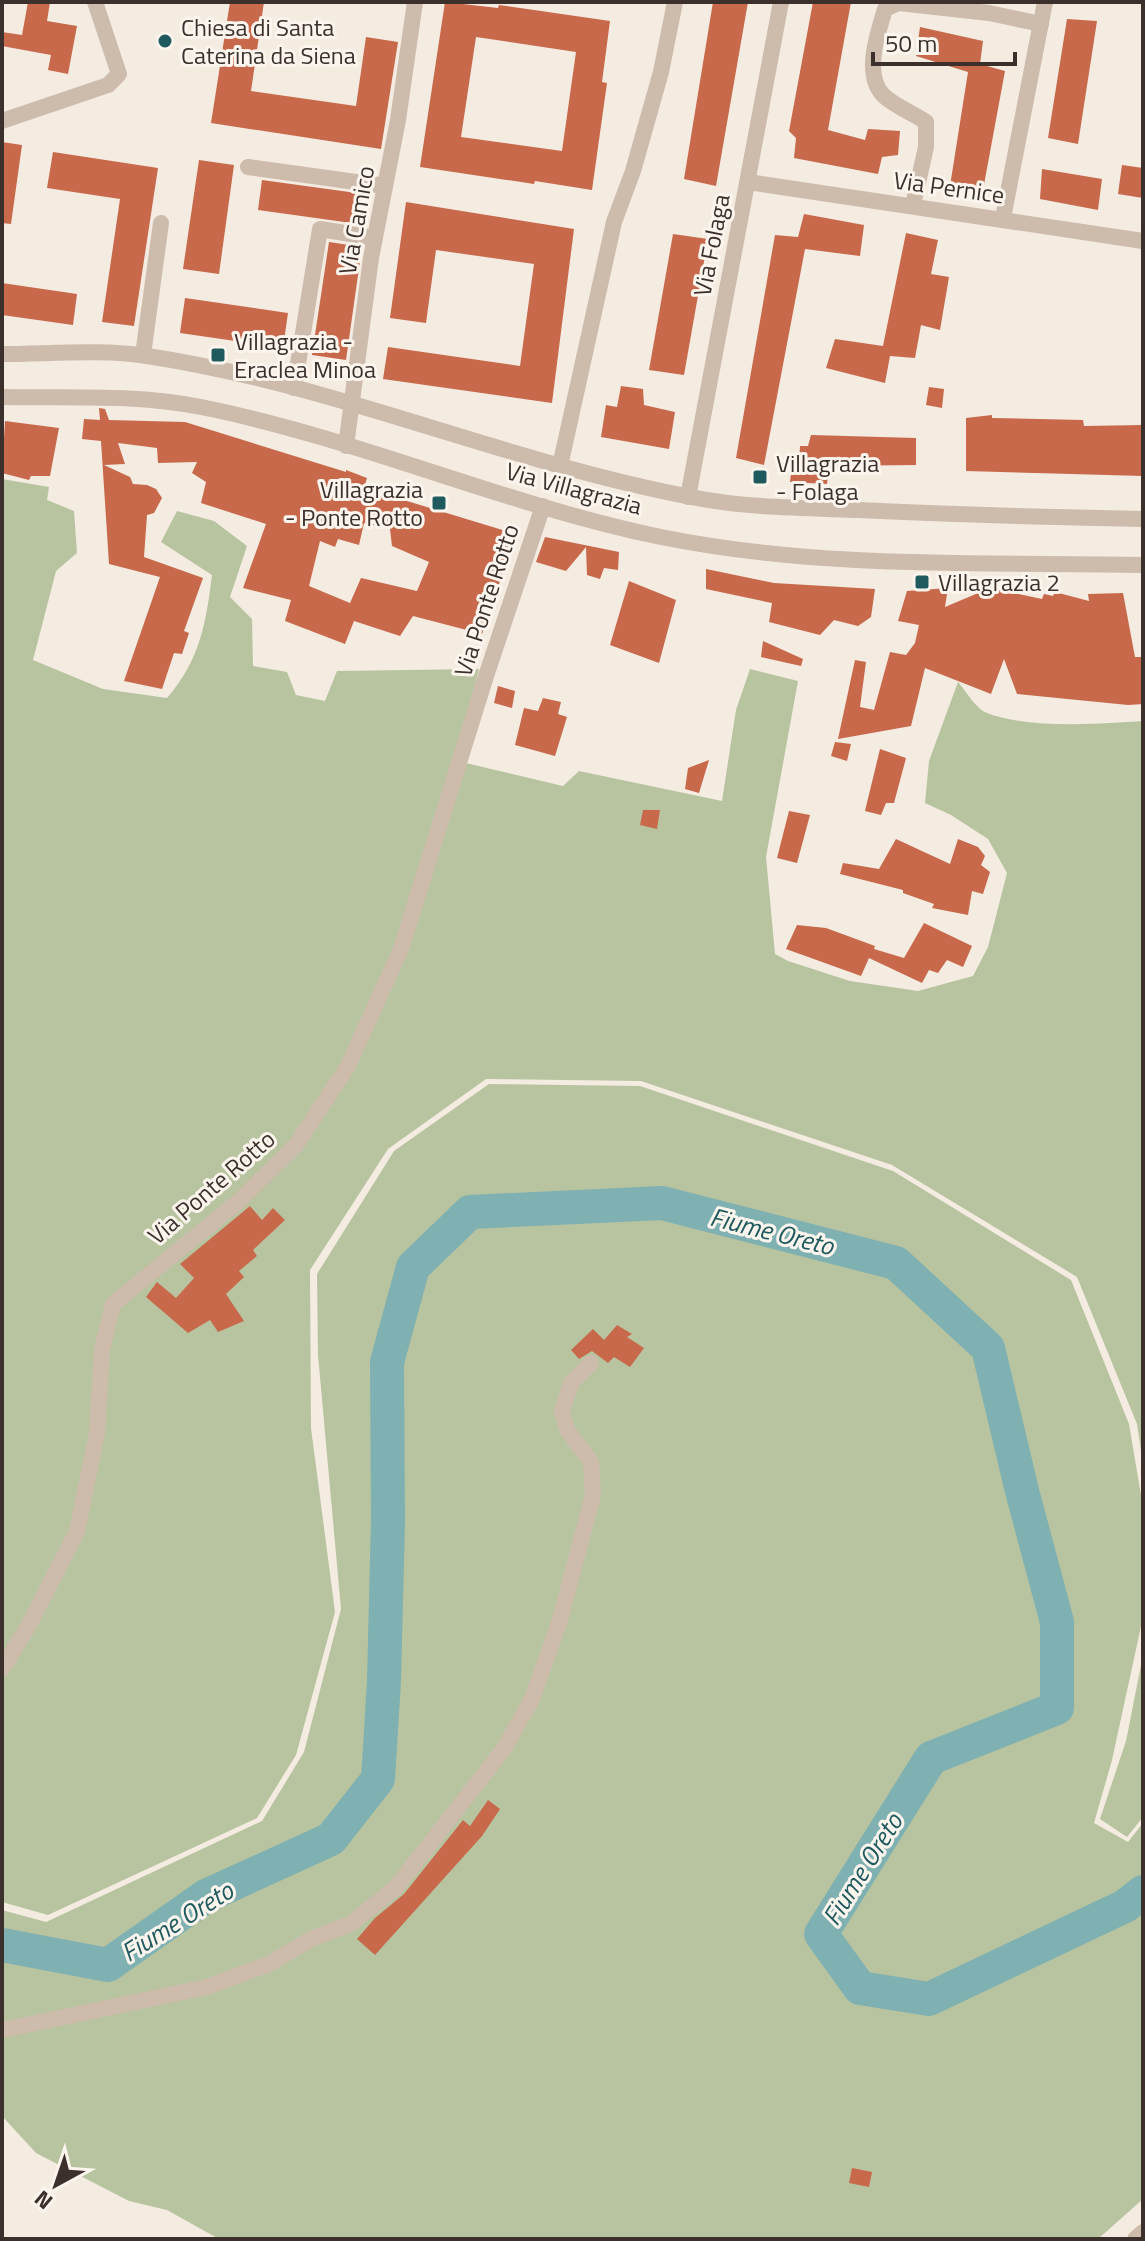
<svg xmlns="http://www.w3.org/2000/svg" width="1145" height="2241" viewBox="0 0 1145 2241" font-family="'Titillium Web',sans-serif">
	<style>
		.green { fill: #b8c4a0 }
		.lines { fill: none; stroke-linecap: round; stroke-linejoin: round }
		.river { stroke: #7fb0b2; stroke-width: 34 }
		.building { fill: #c8694b; fill-rule: evenodd }
		.street { stroke: #cdbbac; stroke-width: 16 }
		.poi-dot { fill: #1f5a5e; stroke: #fbf5ee; stroke-width: 3 }
		.labels { text-anchor: middle; dominant-baseline: central; stroke-width: 6; stroke-linejoin: round; paint-order: stroke }
		.poi-label { font-size: 24px; fill: #3b302b; stroke: #fbf5ee; text-anchor: start }
		.street-label { font-size: 24px; fill: #3b302b; stroke: #fbf5ee }
		.water-label { font-size: 26px; font-style: italic; fill: #1f5a5e; stroke: #fbf5ee }
	</style>
	<rect width="100%" height="100%" fill="#f4ebe1"/>
	<g class="green">
		<path d="M2,479L49,487L47,500L74,511L77,553L56,571L33,660L103,689L167,698C200,660 206,623 212,575L161,542L177,511L214,521L247,546L230,597L252,619L253,666L287,672L296,695L325,701L337,671L479,669L460,745L466,763L563,786L579,771L722,801L736,710L750,669L798,681L766,857L775,954L788,961L850,981L918,991L973,976L988,947L1007,873L988,839L951,815L925,803L929,761L958,682C966,691 976,709 987,713C1028,729 1100,724 1143,721V1464L1137,1424L1077,1277L892,1165L641,1081L486,1079L388,1149L310,1270L311,1428L335,1612L296,1755L257,1818L48,1915L2,1902Z"/>
		<polygon points="489,1084 640,1086 893,1171 1071,1280 1129,1424 1143,1507 1143,1617 1112,1760 1094,1823 1128,1842 1143,1823 1143,2199 1098,2239 219,2239 167,2210 129,2201 36,2153 2,2116 2,1910 46,1922 262,1821 304,1752 341,1609 318,1355 317,1274 394,1151"/>
		<polygon points="1143,1655 1143,1817 1127,1837 1100,1819 1126,1741"/>
	</g>
	<g class="lines">
		<polyline class="river" points="2,1945 108,1965 206,1896 331,1839 378,1779 384,1681 388,1520 387,1362 413,1267 470,1212 662,1203 896,1263 988,1348 1022,1491 1057,1622 1057,1708 931,1758 821,1934 860,1988 929,1999 1125,1906 1143,1892"/>
	</g>
	<g class="building">
		<polygon points="28,2 50,2 47,21 77,26 68,74 48,70 51,55 2,46 2,32 22,35"/>
		<polygon points="230,2 264,2 251,91 356,106 366,37 398,42 381,149 211,123"/>
		<path d="M445,2L498,8L499,5L610,21L602,82L607,83L592,190L535,181L534,184L420,167ZM476,37L576,52L562,151L461,137Z"/>
		<polygon points="713,2 748,2 716,186 684,179"/>
		<polygon points="813,2 851,2 828,130 865,140 868,129 900,131 898,155 882,157 878,174 794,158 796,138 789,131"/>
		<polygon points="1067,19 1097,21 1078,144 1048,138"/>
		<polygon points="920,27 983,41 980,64 1005,71 983,190 950,186 968,72 916,56"/>
		<polygon points="2,142 22,145 11,224 2,223"/>
		<polygon points="53,152 158,168 134,326 102,322 120,199 47,188"/>
		<polygon points="199,160 234,165 219,274 183,269"/>
		<polygon points="1122,165 1143,168 1143,198 1118,194"/>
		<polygon points="1042,169 1102,179 1098,210 1040,199"/>
		<polygon points="262,180 371,195 366,225 258,210"/>
		<polygon points="406,202 574,229 552,403 383,379 388,347 520,366 534,264 436,250 426,323 390,318"/>
		<polygon points="804,214 864,225 860,256 805,249 764,465 736,458 775,235 798,237"/>
		<polygon points="906,233 938,240 931,274 949,277 940,330 921,325 915,358 890,356 885,383 826,368 835,339 883,346"/>
		<polygon points="673,234 708,239 684,375 649,370"/>
		<polygon points="329,242 362,247 346,360 312,355"/>
		<polygon points="2,283 77,294 73,325 2,315"/>
		<polygon points="185,298 288,313 283,348 180,333"/>
		<polygon points="621,386 643,389 644,405 675,412 669,449 601,437 606,405 617,407"/>
		<polygon points="929,387 944,389 942,408 926,405"/>
		<path d="M99,408L105,409L109,420L185,422L346,472V470L367,478L364,488L516,534L482,634L413,616L400,636L354,621L345,644L285,621L291,600L243,588L266,524L201,503L206,482L192,473L197,462L158,463L157,448L118,443L125,464L104,465L130,477L133,484L147,485L156,489L162,498L154,513L147,515L144,557L203,578L184,631L189,633L182,654L174,653L162,689L124,681L160,577L109,564L101,441L82,439L84,419L100,420ZM364,523L390,529L392,546L429,562L417,591L361,578L350,603L309,586L320,541L335,547L338,539L359,545Z"/>
		<polygon points="992,415 992,418 1083,420 1084,426 1143,425 1143,476 966,471 966,418"/>
		<polygon points="5,421 59,428 50,476 31,476 29,480 2,473"/>
		<polygon points="811,435 916,438 916,465 829,466 827,484 790,482 792,466 799,464 800,446 808,446"/>
		<polygon points="545,537 619,552 618,570 604,568 600,579 587,575 586,547 566,571 536,562"/>
		<polygon points="706,569 774,583 875,589 871,617 858,626 834,620 820,635 769,622 772,603 706,589"/>
		<polygon points="629,581 676,600 659,663 610,645"/>
		<polygon points="948,588 945,607 990,588 1042,599 1044,594 1053,596 1055,592 1089,601 1088,594 1123,593 1135,657 1143,657 1143,704 1128,705 1017,694 1004,659 991,694 925,668 911,726 838,739 855,660 866,662 860,707 874,710 890,652 906,655 915,643 919,625 898,621 907,591"/>
		<polygon points="763,641 803,659 801,666 761,657"/>
		<polygon points="498,686 515,691 512,708 494,703"/>
		<polygon points="543,698 561,702 558,714 567,717 555,756 515,745 524,708 538,711"/>
		<polygon points="835,742 851,744 847,761 831,756"/>
		<polygon points="880,749 906,758 894,803 886,803 881,815 865,811"/>
		<polygon points="709,760 699,793 685,789 688,768"/>
		<polygon points="643,810 660,810 657,829 640,825"/>
		<polygon points="789,811 810,815 797,863 777,858"/>
		<polygon points="896,839 950,864 958,839 978,847 985,856 981,865 990,872 983,894 972,891 968,915 932,908 934,904 903,893 903,890 840,874 843,863 879,869"/>
		<polygon points="924,923 972,946 963,967 947,960 938,973 929,970 922,983 869,958 861,976 786,949 797,925 826,928 875,946 874,949 904,958"/>
		<polygon points="250,1206 262,1220 273,1208 285,1220 253,1250 257,1256 239,1271 244,1277 226,1294 244,1321 218,1332 210,1320 188,1333 146,1297 157,1282 176,1298 194,1278 180,1264"/>
		<polygon points="617,1325 632,1334 627,1337 644,1348 630,1367 614,1357 608,1363 592,1351 579,1359 571,1350 593,1329 604,1340"/>
		<polygon points="488,1800 500,1809 482,1836 375,1955 357,1939 375,1918 404,1894 463,1820 470,1826"/>
		<polygon points="852,2168 872,2172 869,2187 849,2183"/>
	</g>
	<g class="lines">
		<g class="street">
			<polyline points="2,121 108,85 119,74 95,2"/>
			<polyline points="248,167 385,186"/>
			<polyline points="748,182 1143,241"/>
			<path d="M913,205L926,147V122C913,113 894,106 883,95C863,74 878,33 885,9L899,3L989,13L1041,24"/>
			<polyline points="1003,218 1045,2"/>
			<path d="M2,354C48,354 101,349 147,356C333,384 506,462 691,497C746,508 803,508 859,510C954,515 1048,517 1143,519"/>
			<polyline points="143,355 161,223"/>
			<polyline points="294,388 320,229 375,238"/>
			<path d="M2,397C68,398 136,394 201,407C357,438 505,505 661,537C819,569 982,562 1143,565"/>
			<polyline points="346,446 371,258 398,120 415,2"/>
			<polyline points="560,466 614,222 633,171 661,72 675,2"/>
			<polyline points="688,497 781,2"/>
			<polyline points="2,1669 30,1623 77,1531 97,1433 102,1349 113,1304 239,1201 296,1145 348,1066 401,949 486,676 543,506"/>
			<polyline points="2,2030 207,1987 269,1964 311,1939 352,1923 396,1887 503,1750 532,1699 560,1620 593,1495 591,1462 567,1430 562,1411 571,1383 591,1363"/>
			<polyline points="1135,2239 1143,2232"/>
		</g>
	</g>
	<g class="poi-dot">
		<circle cx="165" cy="41" r="8"/>
		<rect x="210" y="347" width="16" height="16" rx="4"/>
		<rect x="752" y="469" width="16" height="16" rx="4"/>
		<rect x="431" y="495" width="16" height="16" rx="4"/>
		<rect x="914" y="574" width="16" height="16" rx="4"/>
	</g>
	<g class="labels">
		<g class="poi-label">
			<text x="181" y="27">Chiesa di Santa<tspan x="181" dy="28">Caterina da Siena</tspan></text>
			<text x="234" y="341">Villagrazia -<tspan x="234" dy="28">Eraclea Minoa</tspan></text>
			<text x="776" y="463">Villagrazia<tspan x="776" dy="28">- Folaga</tspan></text>
			<text x="423" y="489" text-anchor="end">Villagrazia<tspan x="423" dy="28">- Ponte Rotto</tspan></text>
			<text x="938" y="582">Villagrazia 2</text>
		</g>
		<g class="street-label">
			<text transform="translate(949 187) rotate(8)">Via Pernice</text>
			<text transform="translate(356 220) rotate(-80)">Via Camico</text>
			<text transform="translate(711 245) rotate(-79)">Via Folaga</text>
			<text transform="translate(574 488) rotate(15)">Via Villagrazia</text>
			<text transform="translate(486 600) rotate(-72)">Via Ponte Rotto</text>
			<text transform="translate(211 1187) rotate(-41)">Via Ponte Rotto</text>
		</g>
		<g class="water-label">
			<text transform="translate(772 1231) rotate(14)">Fiume Oreto</text>
			<text transform="translate(862 1869) rotate(-58)">Fiume Oreto</text>
			<text transform="translate(177 1921) rotate(-32)">Fiume Oreto</text>
		</g>
	</g>
	<rect width="1145" height="2241" fill="none" stroke="#3b302b" stroke-width="8"/>
	<g transform="translate(56 2185) rotate(220)" stroke="#fbf5ee" stroke-width="6" paint-order="stroke">
	<path d="M0-6L14 30L0 20L-14 30Z" fill="#3b302b"/>
	<text y="-12" font-size="22" font-weight="bold" text-anchor="middle" fill="#3b302b">N</text>
	</g>
	<path d="M873 52v12h142v-12" fill="none" stroke="#3b302b" stroke-width="4"/>
	<text x="885" y="52" font-size="24" fill="#3b302b" stroke="#fbf5ee" stroke-width="6" paint-order="stroke">50 m</text>
</svg>
